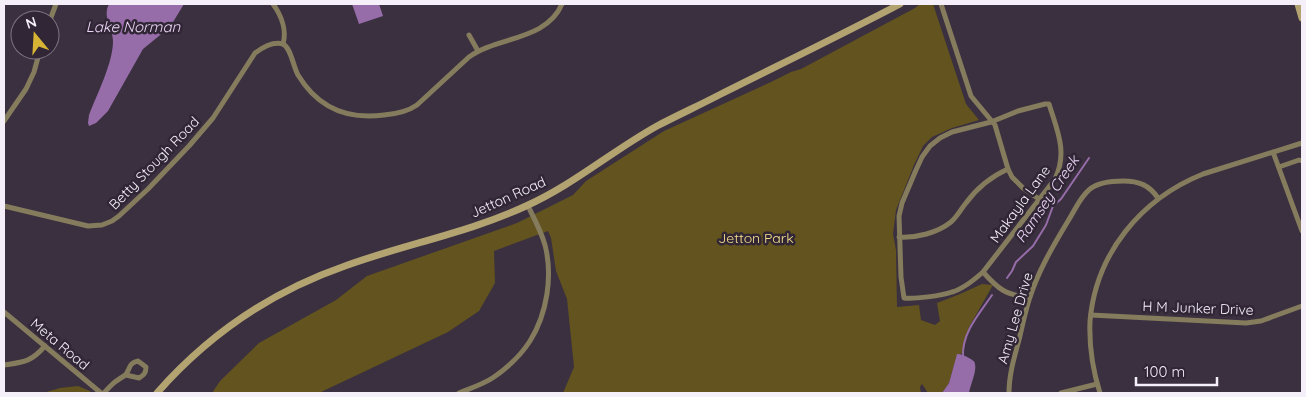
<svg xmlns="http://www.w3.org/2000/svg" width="1306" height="397" viewBox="0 0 1306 397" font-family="Quicksand,sans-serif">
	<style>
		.green { fill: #62531f }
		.water { fill: #966ca9 }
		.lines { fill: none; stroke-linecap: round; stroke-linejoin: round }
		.stream { stroke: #966ca9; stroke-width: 2 }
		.street { stroke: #857b5d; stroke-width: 5 }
		.secondary { stroke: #b2a371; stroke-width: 7 }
		.labels { text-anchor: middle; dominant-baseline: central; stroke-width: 5; stroke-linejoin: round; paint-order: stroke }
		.street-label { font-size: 14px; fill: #f5eff9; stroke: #302635 }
		.park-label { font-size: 14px; fill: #f9e08e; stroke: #302635 }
		.water-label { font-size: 15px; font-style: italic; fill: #ecd5f7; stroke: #302635 }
	</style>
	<rect width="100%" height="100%" fill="#3a303f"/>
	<g class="green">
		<polygon points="920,4 933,4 966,104 979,120 952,128 932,137 923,146 914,165 896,210 893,234 896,250 897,307 919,305 921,320 935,325 940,321 937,303 960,294 982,284 993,285 969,327 963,353 957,355 949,383 942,393 928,393 922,384 920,387 921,393 563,393 574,367 567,299 556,271 551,238 548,231 494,251 495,283 479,311 448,332 319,393 212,393 220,381 259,343 336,300 367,276 517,223 573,195 586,181 664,131 771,82 791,72 801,69 915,8"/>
		<polygon points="78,386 90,391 90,393 43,393 60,388"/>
	</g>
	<g class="water">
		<path d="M109,4H184L170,27L143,49L108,111L96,123L89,126L88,123L89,115C97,94 113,63 113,41C113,28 102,17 109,4Z"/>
		<polygon points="352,4 379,4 383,16 359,24"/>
		<path d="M957,354C962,354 965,356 969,358C972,360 975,361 975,364C977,371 970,386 969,393H942L949,383Z"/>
	</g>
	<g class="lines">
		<g class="stream">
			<polyline points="1007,278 1012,271 1016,262 1033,246 1046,225 1053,206 1061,199 1089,158"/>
			<path d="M963,356C962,332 980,313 992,295"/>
		</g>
		<g class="street">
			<path d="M273,4C281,15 287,30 283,44"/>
			<polyline points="941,4 971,96 995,125 1008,169 1012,177 1023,188 1039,199"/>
			<polyline points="50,20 56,4"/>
			<polyline points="469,35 478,51"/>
			<path d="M283,44C291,48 293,66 298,75C318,108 347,120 384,115C396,114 407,112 417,105L469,57C498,36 546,41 562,4"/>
			<path d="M1045,104H1049C1057,130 1068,152 1055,179L983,272C974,280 963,289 952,292C941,296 915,299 904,298L901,277L899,216L902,203L916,170L922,157L930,146L940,138L952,132L991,122L1018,111Z"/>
			<polyline points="4,121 26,89 34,72 40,50"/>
			<polyline points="1273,152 1302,231"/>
			<polyline points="1279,167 1299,160 1302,161"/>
			<path d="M4,206L88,226L102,225L112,221L119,216L148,189L189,146L213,118L255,53C263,47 273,41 283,44"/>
			<path d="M899,237C917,238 937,233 951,222C957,217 961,209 966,203C977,188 990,177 1008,169"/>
			<path d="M983,272C999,290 1005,294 1029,298"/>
			<polyline points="4,312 101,393"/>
			<polyline points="1091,315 1246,323 1261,321 1302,306"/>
			<path d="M4,365C24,362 31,362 45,346"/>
			<path d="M104,393C112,384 114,382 124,376C131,371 127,363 138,361L146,367C146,373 144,375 139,378L126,375"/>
			<path d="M459,393C471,388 484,384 494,377C507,368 521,355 530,341C547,314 553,276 545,245C541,231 534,218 528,206"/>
			<path d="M1009,393C1009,375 1014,358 1019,340C1022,327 1025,313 1029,300C1038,271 1053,246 1068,221C1075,210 1080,197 1090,189C1099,182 1111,181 1123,181C1139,181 1149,185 1158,198"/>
			<polyline points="1061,393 1097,384"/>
			<path d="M1100,393C1093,371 1089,345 1090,321C1096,253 1141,199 1203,174L1302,143"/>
		</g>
		<g class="secondary">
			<polyline points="1298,4 1302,18"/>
			<path d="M157,393C209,334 270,292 345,266C405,244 468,233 526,206C573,185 612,151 657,126C678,115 700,105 721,94C781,64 841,35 900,4"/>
		</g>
	</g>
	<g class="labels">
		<g class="street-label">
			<text transform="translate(154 163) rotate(-46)">Betty Stough Road</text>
			<text transform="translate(508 197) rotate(-24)">Jetton Road</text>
			<text transform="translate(1020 204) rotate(-54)">Makayla Lane</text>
			<text transform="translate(1198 308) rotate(2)">H M Junker Drive</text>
			<text transform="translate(1015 318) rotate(-74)">Amy Lee Drive</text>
			<text transform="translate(60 344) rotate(40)">Meta Road</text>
		</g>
		<g class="park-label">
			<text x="756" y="238">Jetton Park</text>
		</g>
		<g class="water-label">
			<text x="133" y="26">Lake Norman</text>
			<text transform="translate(1047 199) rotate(-56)">Ramsey Creek</text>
		</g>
	</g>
	<rect width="1306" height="397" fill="none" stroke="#f5eff9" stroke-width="10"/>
	<g transform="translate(35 35) rotate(342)"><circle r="24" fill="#302635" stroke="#7f7683"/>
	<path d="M0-4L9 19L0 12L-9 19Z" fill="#d7b434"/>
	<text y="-8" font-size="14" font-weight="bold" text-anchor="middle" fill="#f5eff9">N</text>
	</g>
	<path d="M1136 377v8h81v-8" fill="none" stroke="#f5eff9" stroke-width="2.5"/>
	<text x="1144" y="377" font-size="15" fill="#f5eff9" stroke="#302635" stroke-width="4" paint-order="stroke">100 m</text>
</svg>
